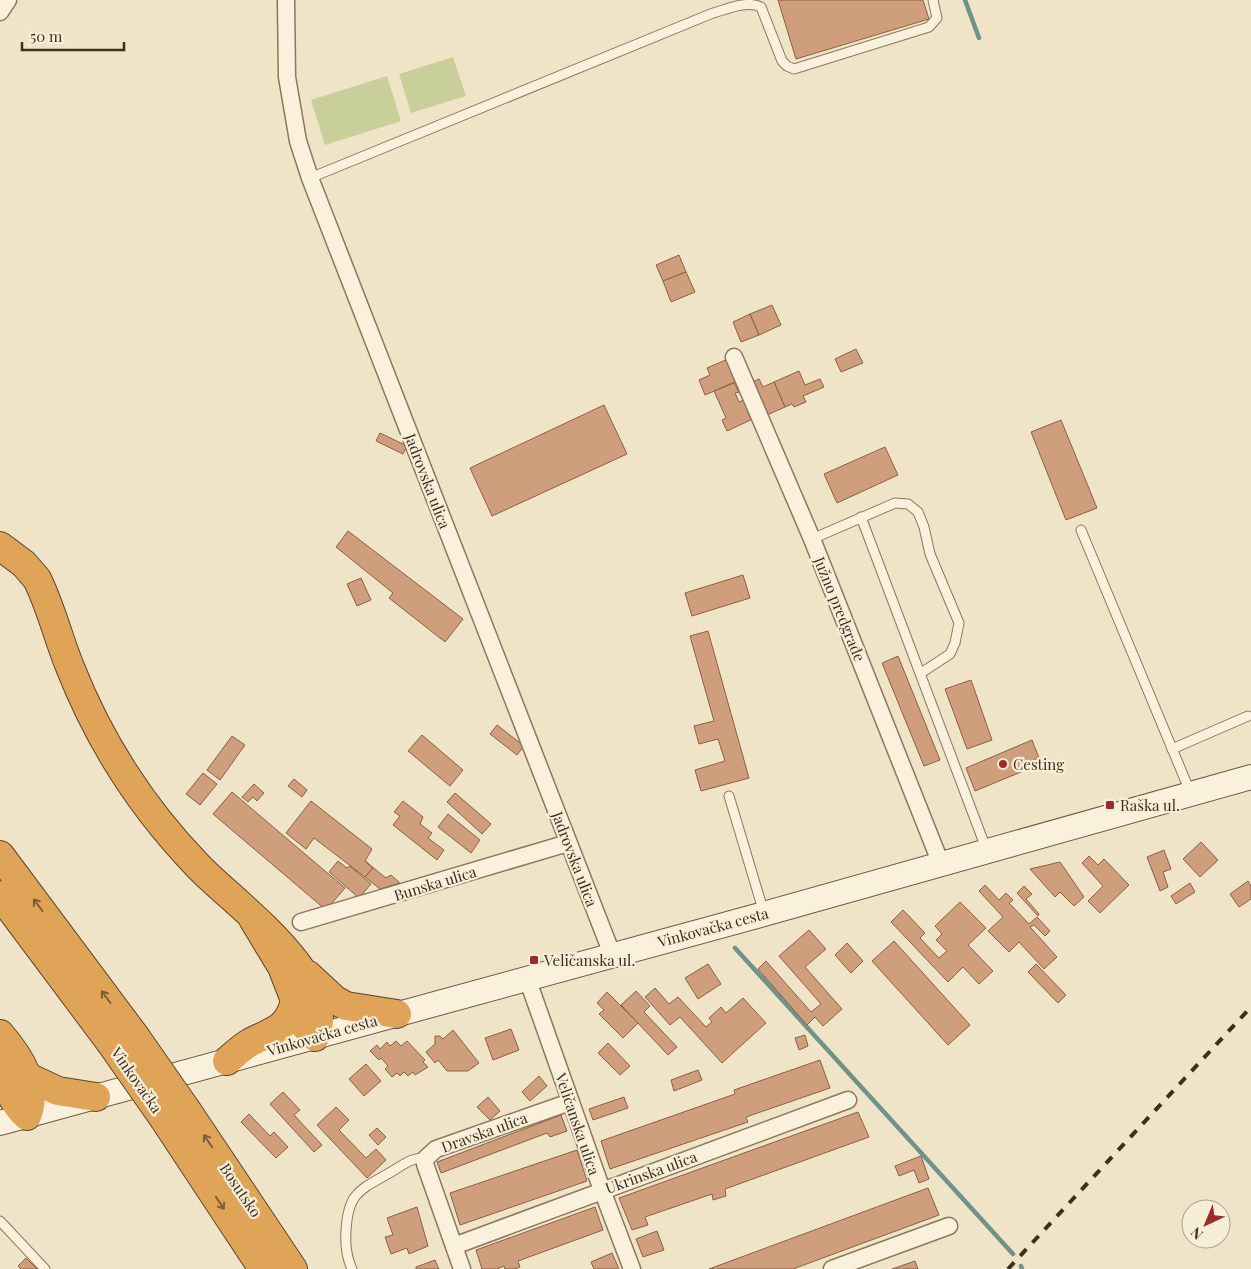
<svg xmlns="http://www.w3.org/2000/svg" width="1251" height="1269" viewBox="0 0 1251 1269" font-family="'Playfair Display',serif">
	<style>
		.green { fill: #c9cf9b }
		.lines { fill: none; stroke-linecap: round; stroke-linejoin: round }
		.stream { stroke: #6f938a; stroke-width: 4.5 }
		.building { fill: #cf9f7d; stroke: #8d5f41 }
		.lane-casing { stroke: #8d765c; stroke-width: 11 }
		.street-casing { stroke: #8d765c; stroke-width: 19 }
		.secondary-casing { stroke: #6f573f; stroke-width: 26 }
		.highway-casing { stroke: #5b4430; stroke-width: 30 }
		.lane { stroke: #faf1dc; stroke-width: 9 }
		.street { stroke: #faf1dc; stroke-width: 16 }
		.secondary { stroke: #faf1dc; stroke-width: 24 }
		.highway { stroke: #e0a458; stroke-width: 28 }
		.rail { stroke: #3d2e20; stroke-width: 4; stroke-dasharray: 9 9; stroke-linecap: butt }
		.highway-bridge-casing { stroke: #5b4430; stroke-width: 30; stroke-linecap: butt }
		.highway-bridge { stroke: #e0a458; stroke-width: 28 }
		.oneway { stroke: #7e5d36 }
		.poi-dot { fill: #9e2a2b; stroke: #f7eed8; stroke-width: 2 }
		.labels { text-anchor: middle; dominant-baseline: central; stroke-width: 4.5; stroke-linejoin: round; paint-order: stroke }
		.street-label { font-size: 15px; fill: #3d2e20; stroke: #f7eed8 }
		.poi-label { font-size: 15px; fill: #3d2e20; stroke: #f7eed8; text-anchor: start }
	</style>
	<rect width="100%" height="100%" fill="#f0e4c8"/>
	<g class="green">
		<polygon points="453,57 466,96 411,113 399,74"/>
		<polygon points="387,76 401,121 325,145 311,100"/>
	</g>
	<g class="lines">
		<g class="stream">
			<polyline points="965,0 979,38"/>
			<polyline points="735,948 1013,1254"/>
			<polyline points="1021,1266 1022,1269"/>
		</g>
	</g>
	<g class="building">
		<polygon points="778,0 923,0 929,19 796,59"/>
		<polygon points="679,255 686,272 663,281 656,265"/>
		<polygon points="686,272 695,292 671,302 663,281"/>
		<polygon points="772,305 781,325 759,335 750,314"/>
		<polygon points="750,314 759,335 741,342 733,322"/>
		<polygon points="856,349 863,363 841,372 835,359"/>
		<polygon points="728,359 737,381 705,395 699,380 710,375 707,368"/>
		<polygon points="799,371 805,385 820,379 824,387 803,396 806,402 794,407 792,404 785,407 774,382"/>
		<polygon points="759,379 763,387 774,382 785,407 767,415 752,382"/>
		<polygon points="734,383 739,392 735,393 739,402 748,398 757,417 727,431 722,420 726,418 714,391"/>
		<polygon points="604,405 627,454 492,516 470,468"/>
		<polygon points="1061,420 1097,508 1066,520 1031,432"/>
		<polygon points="380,433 407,446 403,454 376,441"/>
		<polygon points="885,447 898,475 837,503 824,474"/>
		<polygon points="348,531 463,619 445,642 389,598 393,593 336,547"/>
		<polygon points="743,575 750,598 692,616 685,593"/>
		<polygon points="361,578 371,600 357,606 347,584"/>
		<polygon points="708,631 749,778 701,791 695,770 725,761 718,739 699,744 694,726 714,721 690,636"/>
		<polygon points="898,656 940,760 924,766 882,663"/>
		<polygon points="971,680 992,740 967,749 945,689"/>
		<polygon points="497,725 524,746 517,755 490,734"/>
		<polygon points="422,735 463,770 450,786 408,751"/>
		<polygon points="232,736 245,745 220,780 207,770"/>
		<polygon points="1032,740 1039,758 1031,761 1033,767 975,791 966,768"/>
		<polygon points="203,773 217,784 200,805 186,794"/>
		<polygon points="294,779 307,790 302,797 288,786"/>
		<polygon points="254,784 264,793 257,801 253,797 248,802 242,797"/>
		<polygon points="232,792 345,888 326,910 213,814"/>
		<polygon points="455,793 491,824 482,834 447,802"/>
		<polygon points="311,801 372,849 365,861 373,868 365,877 314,838 306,849 286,833"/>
		<polygon points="403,801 423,817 420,824 432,833 428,838 444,850 437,860 393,825 400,816 394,812"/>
		<polygon points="448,814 480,840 471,853 438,827"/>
		<polygon points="1201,842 1218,860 1200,877 1183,859"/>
		<polygon points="1164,850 1171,869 1163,872 1168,887 1160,891 1147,857"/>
		<polygon points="1089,856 1098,865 1104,859 1129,885 1100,913 1088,901 1103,886 1082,863"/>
		<polygon points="338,861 347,868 350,866 371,884 359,898 329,872"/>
		<polygon points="365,861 386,878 391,875 400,883 380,889 365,877 373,868"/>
		<polygon points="1060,862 1084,897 1074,906 1060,892 1055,897 1030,869"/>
		<polygon points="1248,881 1251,886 1251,899 1239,907 1230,894"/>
		<polygon points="1190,883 1195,892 1176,904 1171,896"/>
		<polygon points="985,885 999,900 1006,893 1013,900 1009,903 1029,924 1037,917 1050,931 1045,936 1034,925 1030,927 1057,957 1044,969 1019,942 1009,952 988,931 1003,917 979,891"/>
		<polygon points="1024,886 1032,894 1026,899 1039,914 1038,916 1017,893"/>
		<polygon points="960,902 986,928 968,945 993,971 979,984 963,967 948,982 891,922 903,910 925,933 920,938 939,958 947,951 936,940 942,934 935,926"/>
		<polygon points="809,930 826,949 805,967 842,1009 823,1026 815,1017 807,1025 758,969 766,961 811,1012 821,1004 779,956"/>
		<polygon points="894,941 970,1025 948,1045 872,961"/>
		<polygon points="847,943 863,961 851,973 835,955"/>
		<polygon points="708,964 721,984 698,999 685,978"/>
		<polygon points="1036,964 1066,995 1058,1003 1028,972"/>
		<polygon points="655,988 669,1004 678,997 706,1027 712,1022 709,1018 721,1007 726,1013 743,998 766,1023 722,1063 680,1017 670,1025 645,997"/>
		<polygon points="636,991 650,1006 644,1012 677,1047 668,1055 621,1005"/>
		<polygon points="607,992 638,1023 623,1038 599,1014 604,1010 597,1003"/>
		<polygon points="511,1029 519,1050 493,1060 485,1038"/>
		<polygon points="453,1030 479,1063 468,1071 447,1071 438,1060 435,1063 426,1052 435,1044 435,1036 440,1036 443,1039"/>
		<polygon points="805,1035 808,1046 799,1050 795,1038"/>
		<polygon points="396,1041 401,1046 407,1041 425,1060 423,1062 428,1067 415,1075 413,1072 408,1076 404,1072 400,1076 397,1073 392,1077 385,1069 388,1066 381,1058 379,1060 370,1051 377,1045 380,1049 387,1042 390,1046"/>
		<polygon points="608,1043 630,1066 620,1075 598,1053"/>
		<polygon points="820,1060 830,1088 746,1117 748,1122 610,1169 601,1141 735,1094 734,1090"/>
		<polygon points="366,1064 381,1081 364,1096 349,1079"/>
		<polygon points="698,1070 702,1080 674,1091 671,1080"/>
		<polygon points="539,1076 547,1086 530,1101 522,1092"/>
		<polygon points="283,1092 300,1110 294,1115 322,1145 314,1152 270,1104"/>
		<polygon points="488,1097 500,1111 490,1120 477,1107"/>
		<polygon points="624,1097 628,1108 593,1120 589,1109"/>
		<polygon points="336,1107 349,1120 339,1130 366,1158 376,1149 386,1160 367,1178 317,1125"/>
		<polygon points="858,1112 869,1137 725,1189 726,1196 713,1200 712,1194 645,1217 648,1225 632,1230 619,1198"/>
		<polygon points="249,1114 270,1136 274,1132 288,1147 276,1158 241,1122"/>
		<polygon points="561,1115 567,1131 550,1137 547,1133 441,1173 437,1162"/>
		<polygon points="377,1128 386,1137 378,1145 369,1135"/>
		<polygon points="577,1150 587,1181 460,1225 450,1193"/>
		<polygon points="921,1156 929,1179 919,1183 914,1170 899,1176 895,1166"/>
		<polygon points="928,1188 939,1215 793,1269 709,1269"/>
		<polygon points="417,1207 428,1246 409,1254 407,1248 391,1254 385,1237 393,1235 387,1218"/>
		<polygon points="595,1207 603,1230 518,1261 520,1267 515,1269 505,1269 504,1266 497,1269 482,1269 476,1250"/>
		<polygon points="657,1231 664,1250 643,1257 636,1239"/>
		<polygon points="612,1253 619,1269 594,1269 591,1262"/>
		<polygon points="26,1258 37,1269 21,1269 18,1266"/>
		<polygon points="435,1260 439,1269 416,1269 416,1267"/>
		<polygon points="915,1261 918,1269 892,1269"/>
	</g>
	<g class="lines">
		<g class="lane-casing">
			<g id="lane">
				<path d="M310,178L713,13C727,9 748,0 761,7L782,61L787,66L794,69L929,27L937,18L933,0"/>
				<polyline points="861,517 987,851"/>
				<polyline points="1081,530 1191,794"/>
				<polyline points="812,539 895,503 908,504 918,512 924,527 930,554 959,623 955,643 950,654 921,673"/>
				<polyline points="1172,749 1248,716"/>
				<polyline points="729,796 764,913"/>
				<polyline points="0,1221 45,1269"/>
				<path d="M352,1269C346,1256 345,1245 346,1231C348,1192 360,1190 391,1172C403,1165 412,1157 426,1158"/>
			</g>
		</g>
		<g class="street-casing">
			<g id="street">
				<polyline points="286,0 287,77 298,141 310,178 612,954"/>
				<polyline points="0,12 8,0"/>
				<polyline points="734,357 812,539 941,864"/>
				<polyline points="301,922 568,843"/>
				<polyline points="527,978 602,1190 632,1269"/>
				<polyline points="454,1246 848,1100"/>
				<polyline points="462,1269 425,1164 426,1158 436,1149 570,1102"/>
				<polyline points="832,1269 949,1226"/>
			</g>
		</g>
		<g class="secondary-casing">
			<polyline id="secondary" points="0,1123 764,914 1251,777"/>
		</g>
		<g class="highway-casing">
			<g id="highway">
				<path d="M0,546L24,564L37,579C51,607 58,638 70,667C99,741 143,809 198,866C234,904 341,977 315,1037L305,1026L282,967L253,919"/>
				<polyline points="0,855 135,1036"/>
				<polyline points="0,895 110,1042"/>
				<polyline points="308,975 335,1000 346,1006 397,1014"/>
				<path d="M0,1034C19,1056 39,1086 27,1116C9,1101 5,1078 0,1057"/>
				<path d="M227,1061C235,1054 242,1047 251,1042C275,1030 287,1029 295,1002"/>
				<polyline points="26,1076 58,1091 96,1097"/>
				<polyline points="188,1112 293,1269"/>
				<polyline points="164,1119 263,1269"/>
			</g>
		</g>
		<use href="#lane" class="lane"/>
		<use href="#street" class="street"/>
		<use href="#secondary" class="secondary"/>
		<use href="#highway" class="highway"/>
		<polyline class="rail" points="1008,1269 1251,1007"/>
		<g class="highway-bridge-casing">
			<g id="highway-bridge">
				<polyline points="135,1036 188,1112"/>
				<polyline points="110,1042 164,1119"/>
			</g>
		</g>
		<use href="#highway-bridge" class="highway-bridge"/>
	</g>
	<defs><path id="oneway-shaft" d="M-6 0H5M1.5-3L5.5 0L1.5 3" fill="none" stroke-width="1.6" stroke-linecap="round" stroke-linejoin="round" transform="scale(1.25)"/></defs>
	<g class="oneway">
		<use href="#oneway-shaft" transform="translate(38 905) rotate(-127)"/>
		<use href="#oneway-shaft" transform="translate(106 997) rotate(-127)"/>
		<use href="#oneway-shaft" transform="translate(208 1141) rotate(-124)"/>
		<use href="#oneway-shaft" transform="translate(220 1203) rotate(56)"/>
	</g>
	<g class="poi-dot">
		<circle cx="1003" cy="764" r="5"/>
		<rect x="1105" y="800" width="10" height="10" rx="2.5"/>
		<rect x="529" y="955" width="10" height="10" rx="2.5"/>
	</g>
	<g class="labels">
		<g class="street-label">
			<text transform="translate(428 481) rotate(69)">Jadrovska ulica</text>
			<text transform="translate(840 609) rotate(68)">Južno predgrađe</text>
			<text transform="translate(575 859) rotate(69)">Jadrovska ulica</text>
			<text transform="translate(435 883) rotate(-17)">Bunska ulica</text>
			<text transform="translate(713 927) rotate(-15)">Vinkovačka cesta</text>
			<text transform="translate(322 1035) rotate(-16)">Vinkovačka cesta</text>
			<text transform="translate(137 1080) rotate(55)">Vinkovačka</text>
			<text transform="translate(578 1124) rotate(71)">Veličanska ulica</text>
			<text transform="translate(484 1132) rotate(-20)">Dravska ulica</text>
			<text transform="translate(651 1172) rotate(-20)">Ukrinska ulica</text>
			<text transform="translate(241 1190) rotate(56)">Bosutsko</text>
		</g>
		<g class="poi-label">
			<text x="1013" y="764">Cesting</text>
			<text x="1120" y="805">Raška ul.</text>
			<text x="544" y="960">Veličanska ul.</text>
		</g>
	</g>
	<g transform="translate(1206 1224) rotate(224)"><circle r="24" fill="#f7eed8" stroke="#ada18e"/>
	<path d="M0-4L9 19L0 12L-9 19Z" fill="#9e2a2b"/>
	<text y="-8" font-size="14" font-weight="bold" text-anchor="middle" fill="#3d2e20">N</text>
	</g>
	<path d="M22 42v8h102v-8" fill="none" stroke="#3d2e20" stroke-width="2.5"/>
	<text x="30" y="42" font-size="15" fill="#3d2e20" stroke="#f7eed8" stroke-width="4" paint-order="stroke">50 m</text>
</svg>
